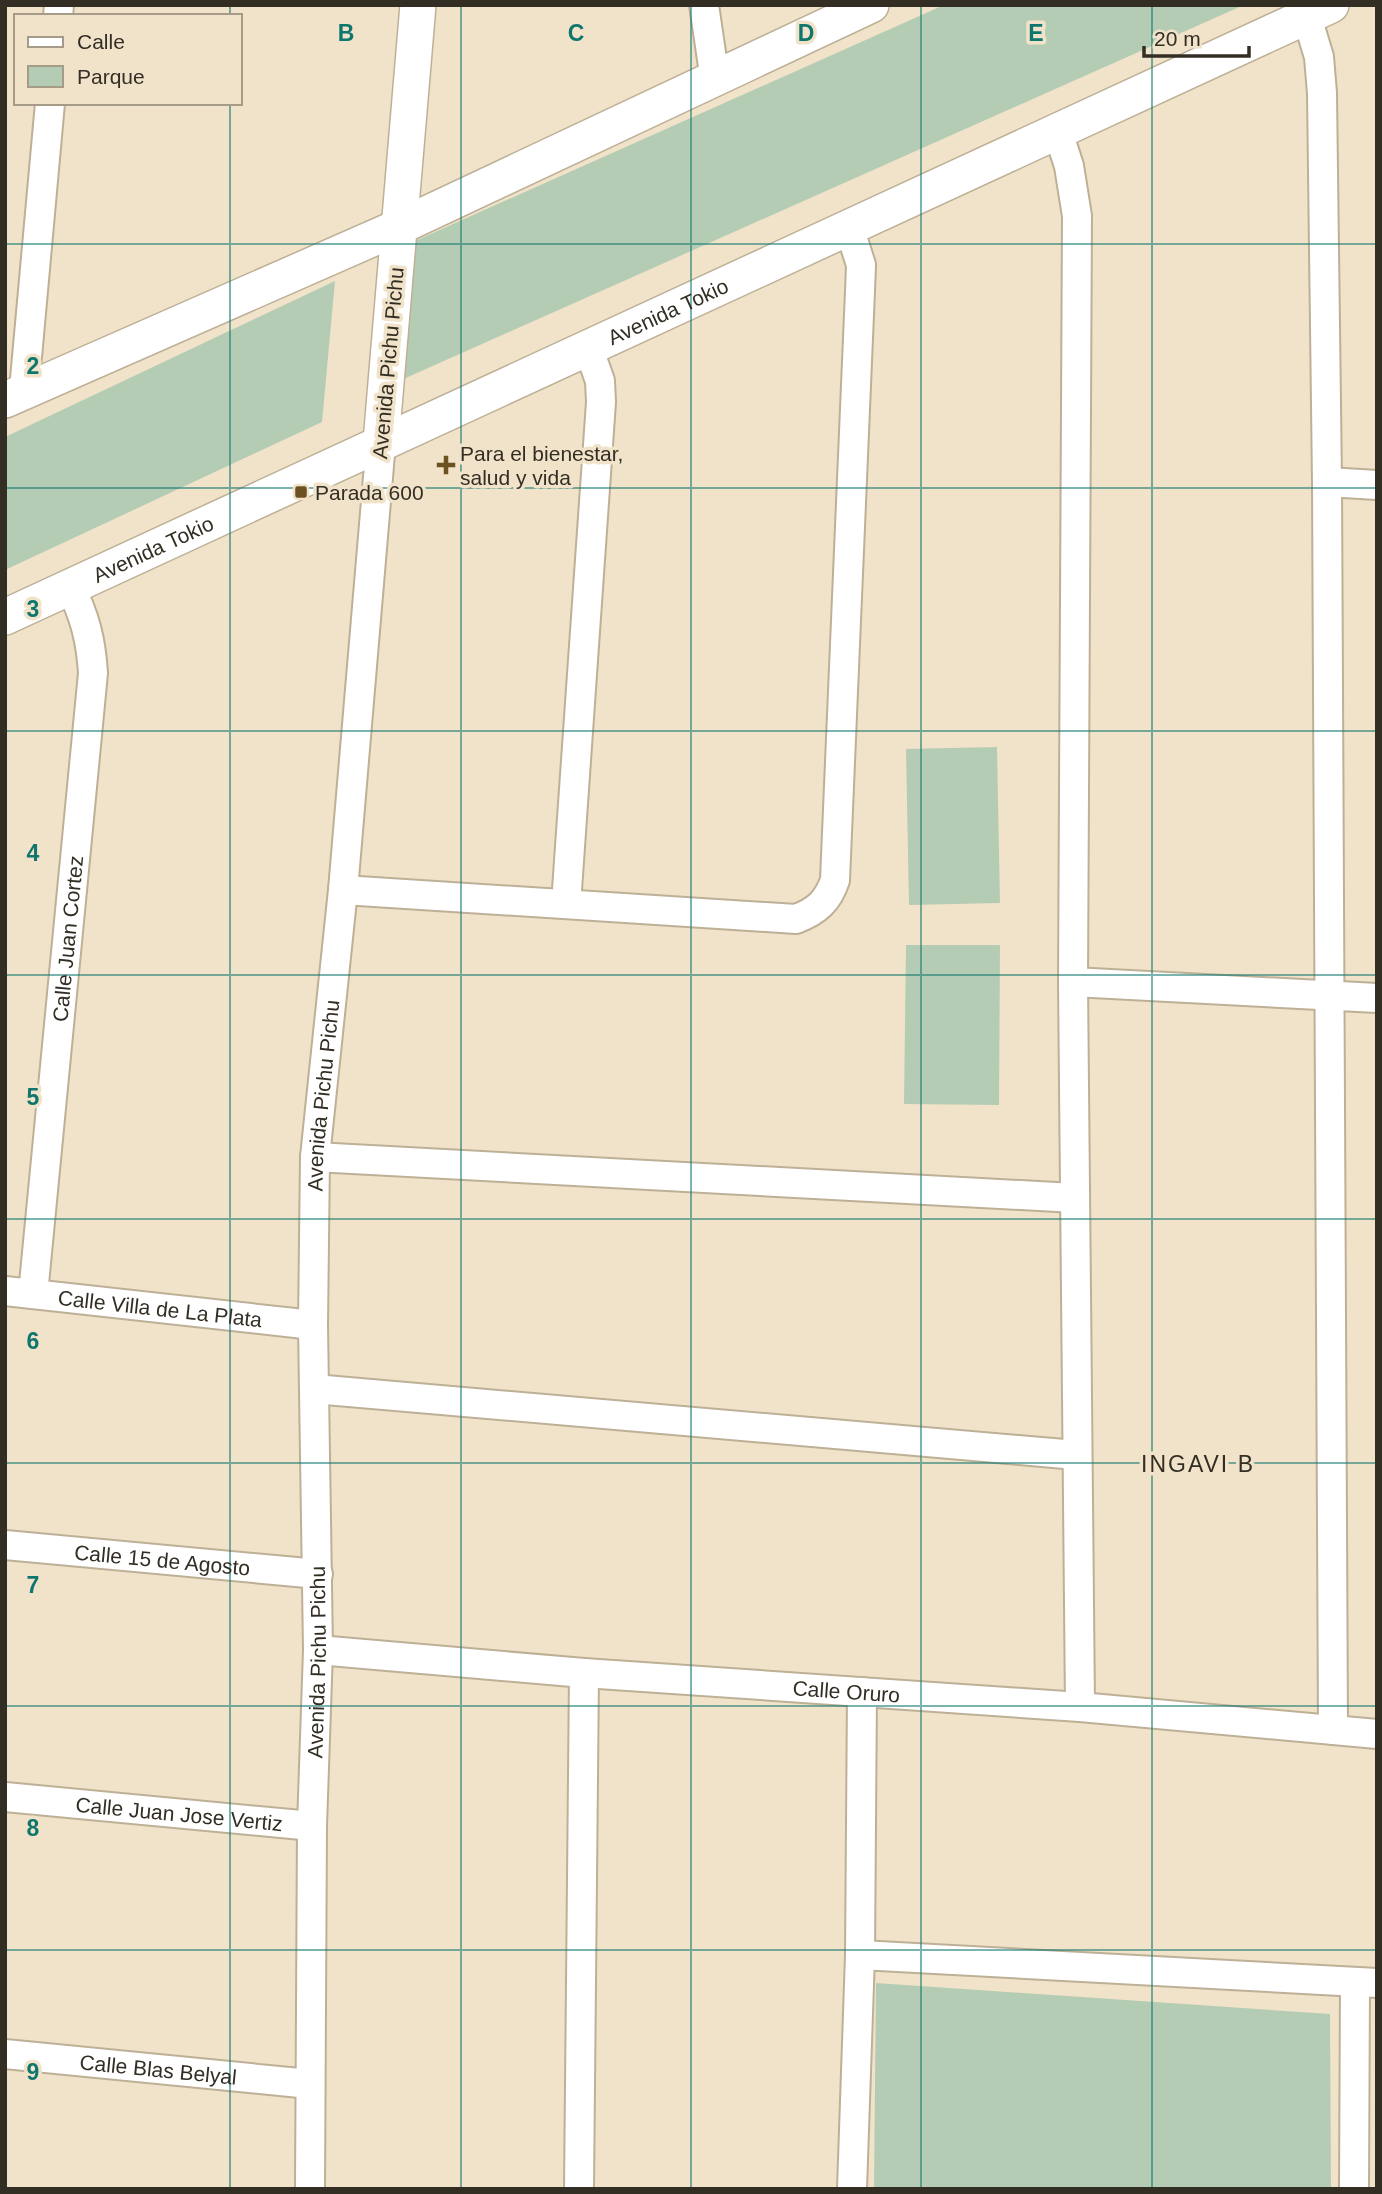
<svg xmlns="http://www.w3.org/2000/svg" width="1382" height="2194" viewBox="0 0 1382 2194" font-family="Arial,sans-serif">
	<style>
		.green { fill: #b5ccb4 }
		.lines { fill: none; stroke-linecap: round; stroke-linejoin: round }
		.minor-casing { stroke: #bdb097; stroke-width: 32 }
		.tertiary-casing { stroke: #bdb097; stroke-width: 38 }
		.minor { stroke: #fff; stroke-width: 28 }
		.tertiary { stroke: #fff; stroke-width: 35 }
		.grid { fill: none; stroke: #0f766e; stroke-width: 2; stroke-opacity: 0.55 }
		.poi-dot { fill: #6c5123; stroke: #f1e3c9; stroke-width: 2.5 }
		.labels { text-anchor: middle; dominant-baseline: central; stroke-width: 7; stroke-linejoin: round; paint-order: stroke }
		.street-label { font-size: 21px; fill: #332e24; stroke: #f1e3c9 }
		.poi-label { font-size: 21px; fill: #332e24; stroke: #f1e3c9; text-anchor: start }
		.neighbourhood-label { font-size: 23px; letter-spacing: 2px; fill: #332e24; stroke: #f1e3c9 }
		.grid-label { font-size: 23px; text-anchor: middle; font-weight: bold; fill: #0f766e; stroke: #f1e3c9; stroke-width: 7; stroke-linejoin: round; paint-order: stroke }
	</style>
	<rect width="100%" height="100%" fill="#f1e3c9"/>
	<g class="green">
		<polygon points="944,5 1244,5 399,381 406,245"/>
		<polygon points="335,281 322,422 5,570 5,437"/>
		<polygon points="997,747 1000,903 909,905 906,749"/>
		<polygon points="906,945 1000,945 999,1105 904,1104"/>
		<polygon points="876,1983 1330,2014 1331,2189 874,2189"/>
	</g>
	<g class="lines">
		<g class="minor-casing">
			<g id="minor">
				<polyline points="704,5 715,80"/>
				<polyline points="58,16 59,5"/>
				<polyline points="1307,17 1319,57 1322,93 1327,482 1333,1730"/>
				<polyline points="1058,132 1069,166 1077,216 1073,982 1080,1707"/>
				<polyline points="24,390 50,103"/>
				<polyline points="1327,482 1377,485"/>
				<path d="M343,890L796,919C817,911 828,901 835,880L860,291L861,265L849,227"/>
				<polyline points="566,904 601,402 600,381 588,347"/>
				<polyline points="1073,982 1377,998"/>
				<polyline points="315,1157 1075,1198"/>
				<path id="s1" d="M5,1291L313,1325"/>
				<path id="s2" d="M33,1294L93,673C91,641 85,616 70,587"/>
				<polyline points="314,1389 1076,1455"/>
				<path id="s3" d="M5,1545L318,1574"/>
				<path id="s4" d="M318,1650L584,1673L1080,1707L1377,1734"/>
				<path id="s5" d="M5,1797L312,1826"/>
				<polyline points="860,1955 1377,1983"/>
				<path id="s6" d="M5,2054L310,2084"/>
				<path id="s7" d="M310,2189L312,1826L318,1650L313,1325L315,1157L343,890L381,442"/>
				<polyline points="579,2189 584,1673"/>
				<polyline points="852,2189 860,1955 862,1692"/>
				<polyline points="1354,2189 1355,1982"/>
			</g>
		</g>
		<g class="tertiary-casing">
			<g id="tertiary">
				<polyline points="5,400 401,226 871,5"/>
				<polyline points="381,442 418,5"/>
				<path id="s8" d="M5,617L1331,5"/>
			</g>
		</g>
		<use href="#minor" class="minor"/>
		<use href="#tertiary" class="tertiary"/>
	</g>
	<path class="grid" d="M230,5V16M461,5V2189M691,5V2189M921,5V2189M1152,5V2189M230,103V2189M5,244H1377M5,488H1377M5,731H1377M5,975H1377M5,1219H1377M5,1463H1377M5,1706H1377M5,1950H1377"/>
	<g class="poi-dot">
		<path d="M442.5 454.5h7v7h7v7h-7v7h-7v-7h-7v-7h7z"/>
		<rect x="294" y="485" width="14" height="14" rx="3.5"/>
	</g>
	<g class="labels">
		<g class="street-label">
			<text stroke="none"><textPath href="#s8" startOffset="730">Avenida Tokio</textPath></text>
			<text transform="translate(388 363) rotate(-85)">Avenida Pichu Pichu</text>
			<text stroke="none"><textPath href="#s8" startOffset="163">Avenida Tokio</textPath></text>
			<text stroke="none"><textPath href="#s2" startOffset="357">Calle Juan Cortez</textPath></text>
			<text stroke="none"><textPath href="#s7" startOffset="1094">Avenida Pichu Pichu</textPath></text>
			<text stroke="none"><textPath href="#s1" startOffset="156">Calle Villa de La Plata</textPath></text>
			<text stroke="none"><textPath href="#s3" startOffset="158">Calle 15 de Agosto</textPath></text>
			<text stroke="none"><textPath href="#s7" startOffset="527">Avenida Pichu Pichu</textPath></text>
			<text stroke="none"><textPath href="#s4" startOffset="530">Calle Oruro</textPath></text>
			<text stroke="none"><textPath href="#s5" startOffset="175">Calle Juan Jose Vertiz</textPath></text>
			<text stroke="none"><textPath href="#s6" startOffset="154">Calle Blas Belyal</textPath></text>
		</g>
		<g class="poi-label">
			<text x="460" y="453">Para el bienestar,<tspan x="460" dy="24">salud y vida</tspan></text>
			<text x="315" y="492">Parada 600</text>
		</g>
		<g class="neighbourhood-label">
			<text x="1198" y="1464">INGAVI B</text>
		</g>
	</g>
	<g class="grid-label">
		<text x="346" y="41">B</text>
		<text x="576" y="41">C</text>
		<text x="806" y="41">D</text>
		<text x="1036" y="41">E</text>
		<text x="33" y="374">2</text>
		<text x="33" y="617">3</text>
		<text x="33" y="861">4</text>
		<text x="33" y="1105">5</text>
		<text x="33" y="1349">6</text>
		<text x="33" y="1593">7</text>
		<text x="33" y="1836">8</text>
		<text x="33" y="2080">9</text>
	</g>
	<rect width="1382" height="2194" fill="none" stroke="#332e24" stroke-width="14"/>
	<rect x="14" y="14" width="228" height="91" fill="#f1e3c9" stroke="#a59b87" stroke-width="2"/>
	<rect x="28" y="37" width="35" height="10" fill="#ffffff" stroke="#a59b87" stroke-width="2"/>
	<text x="77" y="49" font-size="21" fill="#332e24">Calle</text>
	<rect x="28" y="66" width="35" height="21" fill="#b5ccb4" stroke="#a59b87" stroke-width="2"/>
	<text x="77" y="84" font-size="21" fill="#332e24">Parque</text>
	<path d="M1144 46v10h105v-10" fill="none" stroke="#332e24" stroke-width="3.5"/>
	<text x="1154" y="46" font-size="21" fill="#332e24" stroke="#f1e3c9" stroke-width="5" paint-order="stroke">20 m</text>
</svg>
